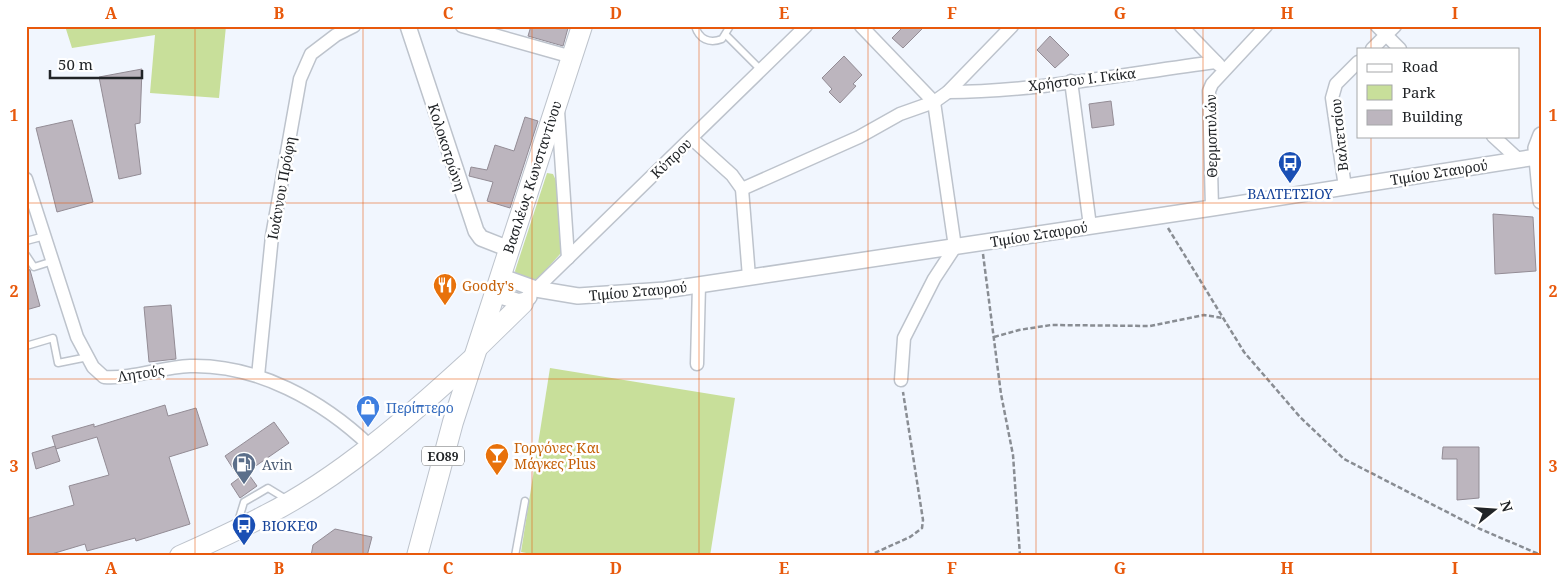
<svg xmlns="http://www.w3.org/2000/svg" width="1567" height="582" viewBox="0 0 1567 582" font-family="'Noto Serif',serif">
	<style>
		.green { fill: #c8df9a }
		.building { fill: #bcb5be; stroke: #938c95 }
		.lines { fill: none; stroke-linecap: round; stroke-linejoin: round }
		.service-casing { stroke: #bdc3cc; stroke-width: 9 }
		.minor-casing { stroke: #bdc3cc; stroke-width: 15 }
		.tertiary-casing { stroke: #bdc3cc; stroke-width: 18 }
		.primary-casing { stroke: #bdc3cc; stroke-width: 22 }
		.path { stroke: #898d93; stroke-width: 2.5; stroke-dasharray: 5 2.5; stroke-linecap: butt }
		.service { stroke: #fff; stroke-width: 6 }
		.minor { stroke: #fff; stroke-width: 12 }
		.tertiary { stroke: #fff; stroke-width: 15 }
		.primary { stroke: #fff; stroke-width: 20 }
		.grid { fill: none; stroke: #e8590c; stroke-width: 1; stroke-opacity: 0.55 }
		.labels { text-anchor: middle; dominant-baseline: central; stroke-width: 5; stroke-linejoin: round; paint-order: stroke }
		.shield { fill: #fff; stroke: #646668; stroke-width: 1 }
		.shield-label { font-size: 12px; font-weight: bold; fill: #212427 }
		.street-label { font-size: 14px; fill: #212427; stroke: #fff }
		.transit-label { font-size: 14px; fill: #164399; stroke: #fff }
		.food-label { font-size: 14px; fill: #c56008; stroke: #fff; text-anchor: start }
		.shop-label { font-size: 14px; fill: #366cbe; stroke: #fff; text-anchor: start }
		.service-label { font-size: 14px; fill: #4e5e75; stroke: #fff; text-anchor: start }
		.neatline { fill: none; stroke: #e8590c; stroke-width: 2 }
		.grid-label { font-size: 16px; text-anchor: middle; font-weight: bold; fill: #e8590c }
	</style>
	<rect width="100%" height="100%" fill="#f1f6fe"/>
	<g class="green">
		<polygon points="65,26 226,26 219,98 150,93 155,35 72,48"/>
		<polygon points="547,173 553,174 558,185 561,253 535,282 517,277 515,271"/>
		<polygon points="550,368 735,398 710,556 543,556 521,552"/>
	</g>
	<g class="building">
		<polygon points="531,26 568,28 563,46 528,36"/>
		<polygon points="904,26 925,26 903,48 892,38"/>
		<polygon points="1050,36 1069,55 1055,68 1037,50"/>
		<polygon points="844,56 862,75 853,84 856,86 840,103 829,92 832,89 822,78"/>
		<polygon points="142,69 140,123 135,124 141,174 119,179 99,77"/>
		<polygon points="1111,101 1114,125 1092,128 1089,104"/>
		<polygon points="525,117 538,121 510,208 487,201 493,182 469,176 471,167 487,170 495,145 514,151"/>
		<polygon points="72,120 93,202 57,212 36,128"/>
		<polygon points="1493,214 1533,217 1536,271 1495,274"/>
		<polygon points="26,268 30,270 40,306 26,310"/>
		<polygon points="171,305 176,359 149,362 144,307"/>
		<polygon points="165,405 168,416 196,408 208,445 169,457 190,524 136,541 135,538 87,551 85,544 45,556 26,556 26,519 74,505 69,486 109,475 97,437 56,449 52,436 94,424 94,427"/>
		<polygon points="274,422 289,443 247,472 257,486 240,498 231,484 239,478 225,456"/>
		<polygon points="55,446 60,461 36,469 32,453"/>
		<polygon points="1443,447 1479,447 1479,498 1457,500 1457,459 1442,459"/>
		<polygon points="335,529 372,537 367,556 311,556 313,545"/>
	</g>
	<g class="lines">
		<g class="service-casing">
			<g id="service">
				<path d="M695,26C699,39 709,44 722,39L730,26"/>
				<polyline points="726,35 761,70"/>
				<polyline points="26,241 45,236"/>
				<polyline points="26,255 34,267 53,261"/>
				<polyline points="26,346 53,338 58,363 88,357"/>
				<polyline points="237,525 244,502 268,488 286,499"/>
				<polyline points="515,556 525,501"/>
			</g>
		</g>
		<g class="minor-casing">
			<g id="minor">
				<polyline points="462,26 572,57"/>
				<polyline points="861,26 934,102"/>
				<polyline points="1181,26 1219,65"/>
				<polyline points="1377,26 1400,49"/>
				<polyline points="1372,49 1395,26"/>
				<polyline points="1071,81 1090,226"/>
				<path d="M948,92C1034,92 1130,73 1216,62"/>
				<polyline points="558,111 568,258"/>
				<polyline points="1493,136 1518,159"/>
				<polyline points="691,138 732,175 742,189 749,277"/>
				<path d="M26,179L77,337L93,367L104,377C133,379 161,367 190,366C257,364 323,401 370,446"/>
				<polyline points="1345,187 1332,98 1336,84 1358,62"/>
				<polyline points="742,189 859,137 900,114 934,102 948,92 1012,26"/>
				<polyline points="1212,208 1209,91 1212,84 1266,26"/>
				<polyline points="536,289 806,26"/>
				<polyline points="697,364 699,285"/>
				<polyline points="258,376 272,236 300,79 311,54 336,35 354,26"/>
				<polyline points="901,380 904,338 934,279 955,247 934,102"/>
			</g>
		</g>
		<g class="tertiary-casing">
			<g id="tertiary">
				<polyline points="408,26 476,231 481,238 509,249"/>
				<polyline points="1541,135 1536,148 1541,201"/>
				<polyline points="500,276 536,289 578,296 665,290 1212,208 1536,157"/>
				<polyline points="494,294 523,303 529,297"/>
			</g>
		</g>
		<g class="primary-casing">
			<g id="primary">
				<polyline points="479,346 523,303"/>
				<path d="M180,556C209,543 238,530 266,515C340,478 412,414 472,359"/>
				<polyline points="417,556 453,422 582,26"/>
			</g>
		</g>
		<g class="path">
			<polyline points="1168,228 1244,352 1300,417 1344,459 1480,529 1541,555"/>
			<polyline points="983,254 1001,394 1013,455 1020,556"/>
			<polyline points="994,337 1019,330 1051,325 1150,326 1204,315 1223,318"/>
			<polyline points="868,556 910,537 922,528 923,520 903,392"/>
		</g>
		<use href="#service" class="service"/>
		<use href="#minor" class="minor"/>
		<use href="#tertiary" class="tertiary"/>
		<use href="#primary" class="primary"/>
	</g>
	<path class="grid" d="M195,26V556M363,26V556M532,26V556M699,26V556M868,26V556M1036,26V556M1203,26V556M1371,26V49M1371,136V556M26,203H1541M26,379H1541"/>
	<defs>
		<g id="bus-pin" transform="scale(1.25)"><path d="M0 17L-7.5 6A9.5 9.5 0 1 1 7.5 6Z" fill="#1a4fb4" stroke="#fff"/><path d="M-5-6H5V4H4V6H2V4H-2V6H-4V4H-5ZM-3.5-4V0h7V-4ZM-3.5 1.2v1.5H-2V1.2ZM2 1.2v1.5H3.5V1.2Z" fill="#fff"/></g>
		<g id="restaurant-pin" transform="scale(1.25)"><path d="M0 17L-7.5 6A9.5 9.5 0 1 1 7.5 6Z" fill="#e8710a" stroke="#fff"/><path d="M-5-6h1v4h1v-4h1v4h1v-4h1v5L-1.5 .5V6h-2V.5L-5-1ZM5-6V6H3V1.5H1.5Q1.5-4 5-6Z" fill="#fff"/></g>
		<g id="shop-pin" transform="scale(1.25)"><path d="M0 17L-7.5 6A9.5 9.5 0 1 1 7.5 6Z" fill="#3f7fe0" stroke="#fff"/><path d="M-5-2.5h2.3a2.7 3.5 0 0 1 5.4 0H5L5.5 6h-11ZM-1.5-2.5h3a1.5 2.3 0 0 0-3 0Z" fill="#fff"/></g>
		<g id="bar-pin" transform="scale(1.25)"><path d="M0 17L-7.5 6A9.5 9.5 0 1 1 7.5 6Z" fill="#e8710a" stroke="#fff"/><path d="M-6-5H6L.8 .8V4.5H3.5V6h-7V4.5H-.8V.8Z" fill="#fff"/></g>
		<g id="fuel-pin" transform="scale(1.25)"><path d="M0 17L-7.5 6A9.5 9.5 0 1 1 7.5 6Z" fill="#5c6f8a" stroke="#fff"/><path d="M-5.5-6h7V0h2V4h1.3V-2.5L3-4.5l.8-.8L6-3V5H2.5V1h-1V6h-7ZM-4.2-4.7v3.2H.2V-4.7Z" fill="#fff"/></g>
	</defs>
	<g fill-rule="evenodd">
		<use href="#bus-pin" x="1290" y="163"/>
		<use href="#restaurant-pin" x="445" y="285"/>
		<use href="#shop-pin" x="368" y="407"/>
		<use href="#bar-pin" x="497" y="455"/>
		<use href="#fuel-pin" x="244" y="464"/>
		<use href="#bus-pin" x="244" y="525"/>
	</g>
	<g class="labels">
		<rect class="shield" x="422" y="446.5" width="42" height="19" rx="4"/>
		<g class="shield-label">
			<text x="443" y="456">ΕΟ89</text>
		</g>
		<g class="street-label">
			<text transform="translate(1082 79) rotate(-7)">Χρήστου Ι. Γκίκα</text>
			<text transform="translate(1339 135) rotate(-96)">Βαλτετσίου</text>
			<text transform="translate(1211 136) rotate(-91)">Θερμοπυλών</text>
			<text transform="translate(447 147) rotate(72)">Κολοκοτρώνη</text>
			<text transform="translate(671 158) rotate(-44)">Κύπρου</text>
			<text transform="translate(1439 172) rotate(-9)">Τιμίου Σταυρού</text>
			<text transform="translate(532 177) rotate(-72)">Βασιλέως Κωνσταντίνου</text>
			<text transform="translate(281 188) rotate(-80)">Ιωάννου Πρόφη</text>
			<text transform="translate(1039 234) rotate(-9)">Τιμίου Σταυρού</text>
			<text transform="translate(638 291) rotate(-5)">Τιμίου Σταυρού</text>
			<text transform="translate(141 373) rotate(-8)">Λητούς</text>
		</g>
		<g class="transit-label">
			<text x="1290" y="193">ΒΑΛΤΕΤΣΙΟΥ</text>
			<text x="262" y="525" text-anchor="start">ΒΙΟΚΕΦ</text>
		</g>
		<g class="food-label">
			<text x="462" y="285">Goody's</text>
			<text x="514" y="447">Γοργόνες Και<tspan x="514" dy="16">Μάγκες Plus</tspan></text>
		</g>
		<g class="shop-label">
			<text x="386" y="407">Περίπτερο</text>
		</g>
		<g class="service-label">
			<text x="262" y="464">Avin</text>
		</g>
	</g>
	<rect width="1567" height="582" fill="none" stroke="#ffffff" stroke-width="55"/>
	<rect x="1357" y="48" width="162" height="90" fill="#ffffff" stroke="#a6a7a9"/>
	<rect x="1367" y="64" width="25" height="8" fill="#ffffff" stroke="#a6a7a9"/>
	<text x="1402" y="72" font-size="15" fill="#212427">Road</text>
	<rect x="1367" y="85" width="25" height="15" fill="#c8df9a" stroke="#a6a7a9"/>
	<text x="1402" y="98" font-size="15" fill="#212427">Park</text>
	<rect x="1367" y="110" width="25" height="15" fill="#bcb5be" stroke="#a6a7a9"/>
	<text x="1402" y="122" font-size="15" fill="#212427">Building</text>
	<g transform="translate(1494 510) rotate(73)" stroke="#ffffff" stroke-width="4" paint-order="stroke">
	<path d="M0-4L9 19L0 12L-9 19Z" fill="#212427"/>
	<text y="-8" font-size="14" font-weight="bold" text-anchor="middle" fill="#212427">N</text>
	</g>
	<path d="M50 70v8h92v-8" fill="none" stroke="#212427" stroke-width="2.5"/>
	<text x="58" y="70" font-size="15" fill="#212427" stroke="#ffffff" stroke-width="4" paint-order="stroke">50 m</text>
	<rect x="28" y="28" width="1512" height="526" class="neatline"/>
	<g class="grid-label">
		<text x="111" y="19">A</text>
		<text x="279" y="19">B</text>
		<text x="448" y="19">C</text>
		<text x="616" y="19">D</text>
		<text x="784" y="19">E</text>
		<text x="952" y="19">F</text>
		<text x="1120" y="19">G</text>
		<text x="1287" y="19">H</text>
		<text x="1455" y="19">I</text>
		<text x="14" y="121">1</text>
		<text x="1553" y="121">1</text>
		<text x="14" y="297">2</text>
		<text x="1553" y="297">2</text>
		<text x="14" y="472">3</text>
		<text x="1553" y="472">3</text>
		<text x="111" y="574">A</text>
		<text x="279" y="574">B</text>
		<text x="448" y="574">C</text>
		<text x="616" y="574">D</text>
		<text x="784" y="574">E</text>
		<text x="952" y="574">F</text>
		<text x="1120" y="574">G</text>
		<text x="1287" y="574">H</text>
		<text x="1455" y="574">I</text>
	</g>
</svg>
